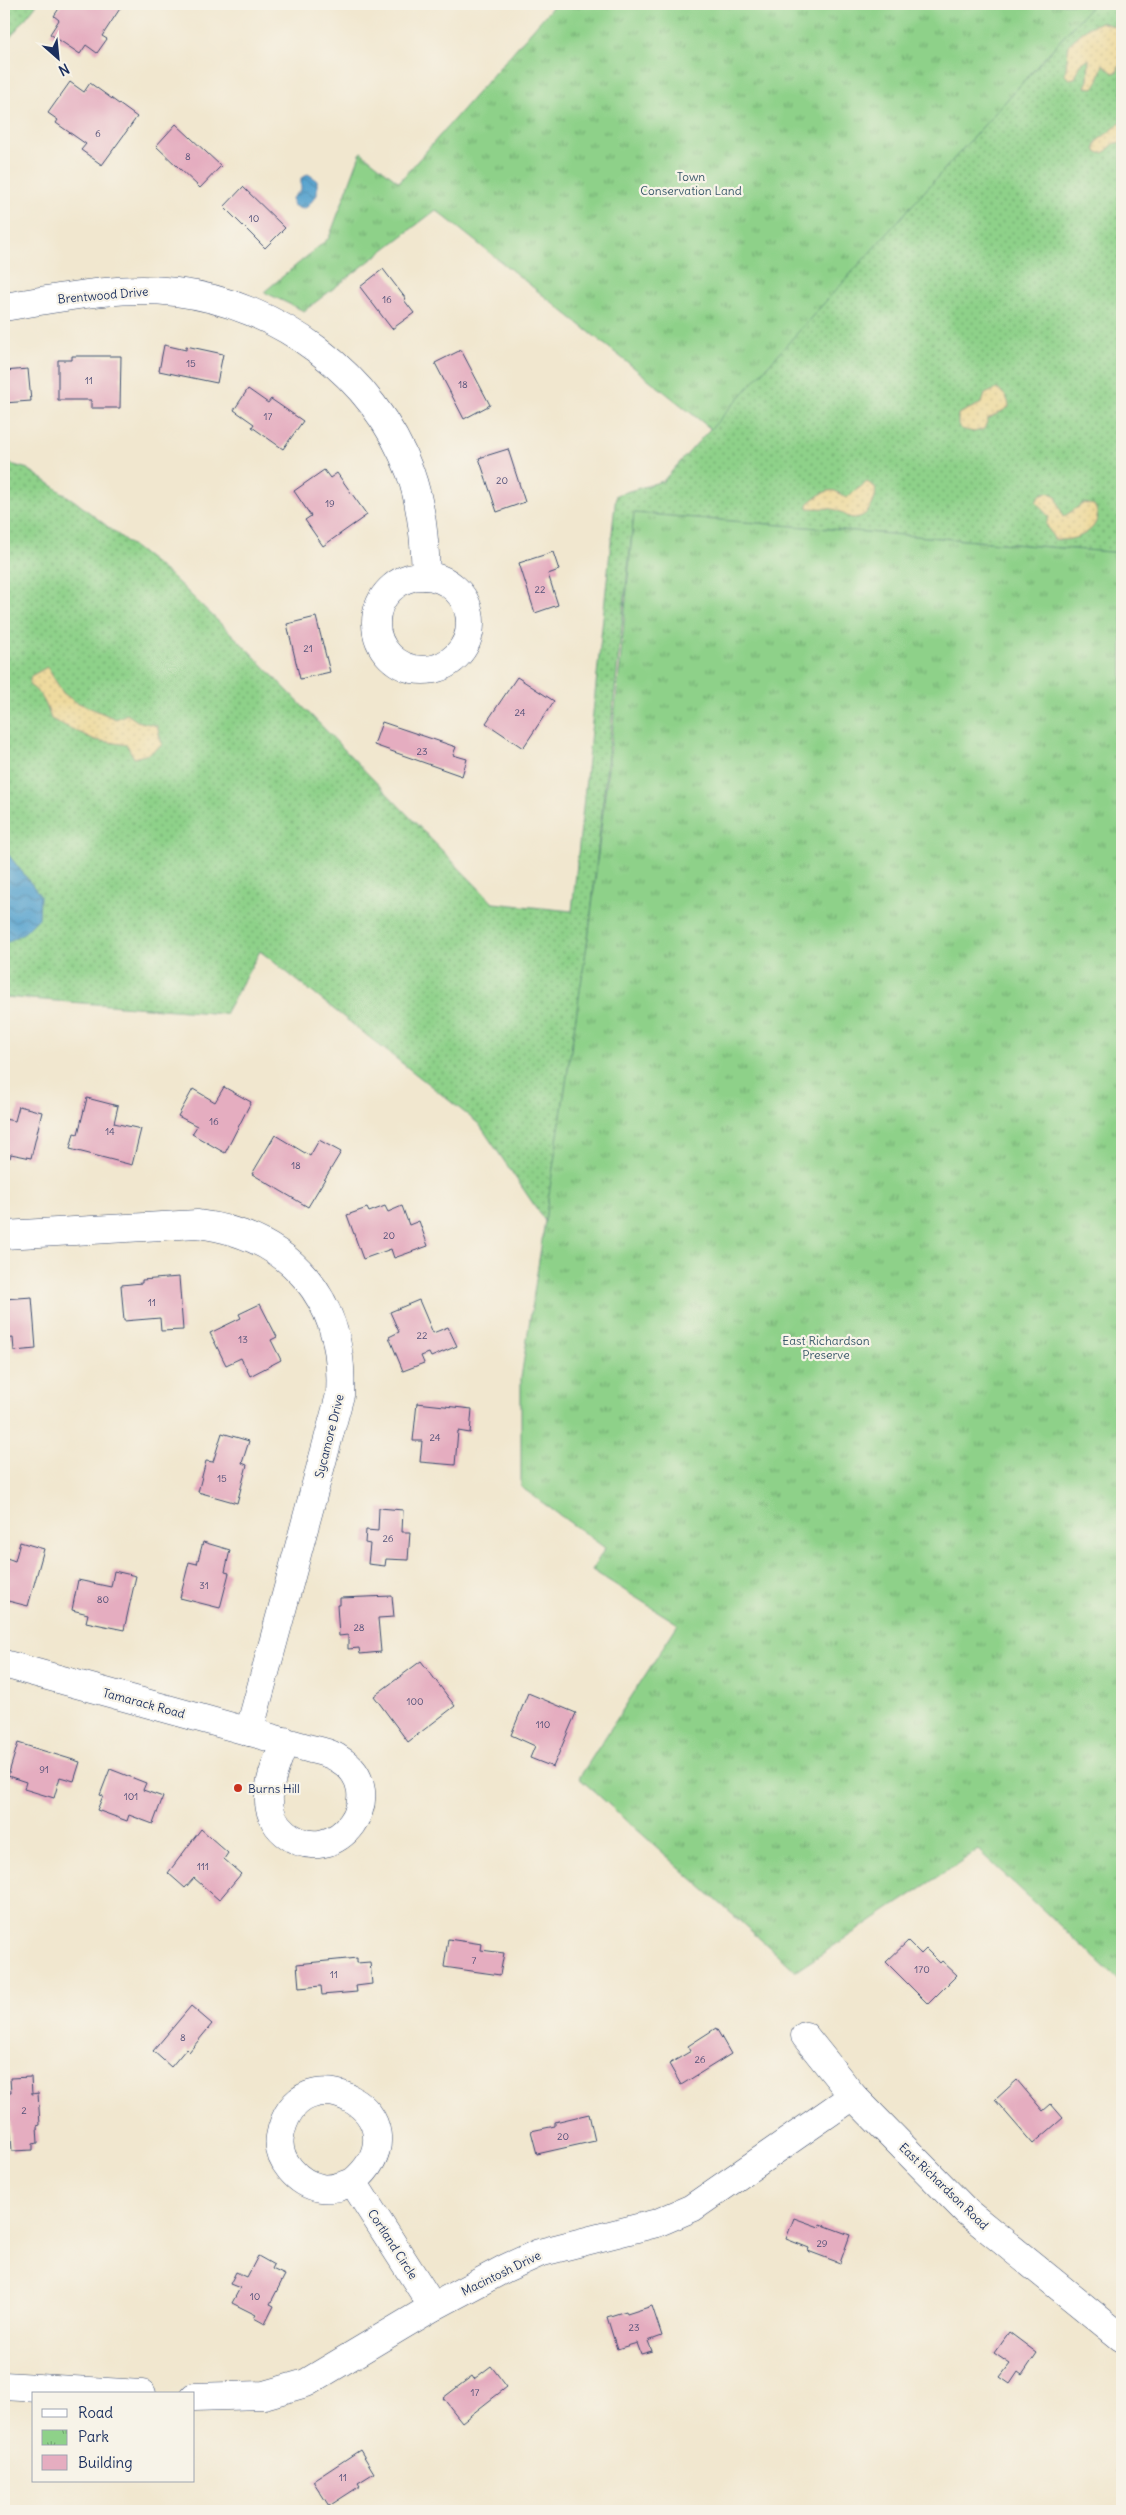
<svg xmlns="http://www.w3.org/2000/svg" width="1126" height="2515" viewBox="0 0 1126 2515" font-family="Delius,sans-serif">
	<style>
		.grass { fill: url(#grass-dots); stroke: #548074 }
		.sand { fill: url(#sand-dots); stroke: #84847e }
		.park { fill: url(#park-tufts); stroke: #548074 }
		.water { fill: url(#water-waves); stroke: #386896 }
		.building { fill: #e5adc0 }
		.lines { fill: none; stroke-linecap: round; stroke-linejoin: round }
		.minor-casing { stroke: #3b4b6f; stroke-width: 29 }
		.minor { stroke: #fff; stroke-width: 28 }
		.poi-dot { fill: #c8321e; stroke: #f7f3e8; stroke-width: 2 }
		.labels { text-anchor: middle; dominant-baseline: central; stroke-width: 4.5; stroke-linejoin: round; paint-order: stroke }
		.number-label { font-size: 10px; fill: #4e4e76 }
		.park-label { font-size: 12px; fill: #385869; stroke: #f7f3e8 }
		.street-label { font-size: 12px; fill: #1b2f5e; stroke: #f7f3e8 }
		.poi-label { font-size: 12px; fill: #1b2f5e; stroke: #f7f3e8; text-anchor: start }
	</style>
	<defs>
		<pattern id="grass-dots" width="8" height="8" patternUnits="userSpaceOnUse" patternTransform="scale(1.25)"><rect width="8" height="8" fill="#8ed189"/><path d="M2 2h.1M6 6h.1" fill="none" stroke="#73aa73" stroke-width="1.8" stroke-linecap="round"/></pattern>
		<pattern id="sand-dots" width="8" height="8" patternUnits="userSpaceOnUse" patternTransform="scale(1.25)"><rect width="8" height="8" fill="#eeda9e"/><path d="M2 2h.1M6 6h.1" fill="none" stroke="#ccbb8a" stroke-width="1.8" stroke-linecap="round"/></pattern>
		<pattern id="park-tufts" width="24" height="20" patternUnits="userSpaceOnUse" patternTransform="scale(1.25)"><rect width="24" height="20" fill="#8ed189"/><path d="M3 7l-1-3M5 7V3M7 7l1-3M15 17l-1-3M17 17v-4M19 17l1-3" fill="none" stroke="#73aa73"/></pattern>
		<pattern id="water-waves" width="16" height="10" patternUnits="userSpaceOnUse" patternTransform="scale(1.25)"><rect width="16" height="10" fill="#55a2ce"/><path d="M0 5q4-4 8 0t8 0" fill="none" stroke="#4684aa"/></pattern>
	</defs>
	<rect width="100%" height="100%" fill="#f7f3e8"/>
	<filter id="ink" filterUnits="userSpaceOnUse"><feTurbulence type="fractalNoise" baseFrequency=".02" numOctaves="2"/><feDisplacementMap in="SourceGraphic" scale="10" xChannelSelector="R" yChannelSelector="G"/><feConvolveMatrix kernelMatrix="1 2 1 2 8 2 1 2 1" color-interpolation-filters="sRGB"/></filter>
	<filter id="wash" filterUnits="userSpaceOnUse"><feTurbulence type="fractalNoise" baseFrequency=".0096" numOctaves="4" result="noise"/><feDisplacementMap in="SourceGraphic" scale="20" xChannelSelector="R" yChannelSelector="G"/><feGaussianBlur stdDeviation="1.12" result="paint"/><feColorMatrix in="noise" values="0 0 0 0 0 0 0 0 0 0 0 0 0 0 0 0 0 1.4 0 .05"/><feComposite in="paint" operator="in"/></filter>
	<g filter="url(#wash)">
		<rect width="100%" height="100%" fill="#f1e7cf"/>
		<g class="grass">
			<polygon points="4,4 37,4 4,45"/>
			<polygon points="1093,4 1122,4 1122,553 634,513 589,932 545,1221 479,1124 260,951 225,1014 4,997 4,462 28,469 76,502 171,576 244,646 493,903 572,911 616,495 663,481"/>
		</g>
		<g class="sand">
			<polygon points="1101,22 1116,27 1121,34 1121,63 1117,72 1113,73 1103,64 1098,80 1093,88 1085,87 1088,80 1089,59 1081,63 1075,78 1069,79 1065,75 1069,44 1087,28"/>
			<polygon points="1122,122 1122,143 1115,143 1104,153 1097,153 1095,148 1097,141"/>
			<path d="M996,389C1003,391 1009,399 1009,407L988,419L984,429L974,432L961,429L958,424V414L982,403L985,394Z"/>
			<path d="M867,482L875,487C878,499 868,519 853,518C848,518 842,512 836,510C827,507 817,509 808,508V504C813,499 827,488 835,491C838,492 843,496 846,498Z"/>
			<path d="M1047,492L1056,496L1063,517L1084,503L1094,505C1108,527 1075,544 1054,539L1046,524L1049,517L1036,502L1040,495Z"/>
			<path d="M47,667L63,693L74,701L116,719L127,714L137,721L157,726L162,745L148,754L134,758L127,745L95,740L51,719C46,704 43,694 29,685L31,676Z"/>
		</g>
		<g class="park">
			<polygon points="555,4 1093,4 711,429 436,210 304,311 264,292 329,238 361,152 399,182"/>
			<polygon points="634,513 1122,553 1122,1983 978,1850 796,1971 579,1778 678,1624 592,1570 605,1548 521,1487 521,1378 589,932 620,665"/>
		</g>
		<g class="water">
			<polygon points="308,174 317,180 317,195 307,207 301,209 293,205 292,198 301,190 301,178"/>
			<polygon points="4,849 40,895 39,918 25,932 4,944"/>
		</g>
		<g id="blocks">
			<g class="building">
				<polygon points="62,4 123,4 102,36 107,39 97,53 86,45 80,54 50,34 59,20 54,16"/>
				<polygon points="70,82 84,92 90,83 137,117 102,165 81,150 86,144 56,123 58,120 48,113"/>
				<polygon points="176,124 221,166 200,188 156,146"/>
				<polygon points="243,187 285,228 265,248 224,207"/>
				<polygon points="383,269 406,299 404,300 414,313 392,329 360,287"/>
				<polygon points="164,345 186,350 186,346 223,354 217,383 159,371"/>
				<polygon points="461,350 490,405 464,419 435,363"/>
				<polygon points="72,356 121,356 120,408 91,408 91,400 58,400 58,360 72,360"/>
				<polygon points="28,369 31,401 4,403 4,371"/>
				<polygon points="248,389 268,403 271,399 303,421 283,449 252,427 254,424 234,410"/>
				<polygon points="508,449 525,502 497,512 479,458"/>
				<polygon points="324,470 330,478 337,473 367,515 323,546 305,520 311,516 294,491"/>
				<polygon points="553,552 559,570 548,574 558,605 535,613 519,563"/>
				<polygon points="316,617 330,672 300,679 287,624"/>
				<polygon points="517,677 554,701 523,748 486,723"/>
				<polygon points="382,722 456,747 453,755 467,759 462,776 374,745"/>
				<polygon points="224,1087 251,1102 225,1153 192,1134 197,1126 178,1116 193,1089 215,1102"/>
				<polygon points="87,1098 118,1106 114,1123 141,1129 132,1165 70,1149 74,1133 78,1134"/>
				<polygon points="19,1106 42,1112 31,1158 11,1154 10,1158 4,1157 4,1119 15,1121"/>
				<polygon points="275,1135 310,1156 319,1140 341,1152 308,1207 252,1174"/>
				<polygon points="385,1206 388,1212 402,1206 409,1225 419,1221 428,1246 394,1258 391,1249 363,1259 347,1215 367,1208 369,1212"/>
				<polygon points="179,1277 183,1330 161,1331 160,1318 124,1321 121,1285 142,1283 142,1280"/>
				<polygon points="32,1297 36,1349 14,1351 13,1338 4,1339 4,1299"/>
				<polygon points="419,1300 433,1333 448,1327 457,1346 431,1357 429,1353 421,1356 424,1363 403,1371 389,1337 399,1332 390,1312"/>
				<polygon points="260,1304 277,1337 271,1340 281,1360 250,1376 241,1358 226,1365 210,1333 241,1318 239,1314"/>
				<polygon points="417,1403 472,1409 470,1433 458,1431 455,1465 420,1462 422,1441 413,1441"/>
				<polygon points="222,1433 249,1441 242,1463 247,1465 237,1503 198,1492 206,1461 213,1462"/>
				<polygon points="379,1508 403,1510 402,1532 410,1532 408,1560 386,1559 385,1566 368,1564 370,1544 365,1543 366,1530 378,1531"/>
				<polygon points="20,1542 44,1549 28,1606 4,1600 4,1557 15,1561"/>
				<polygon points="203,1542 230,1550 225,1572 229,1573 220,1608 180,1598 189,1562 197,1564"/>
				<polygon points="114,1571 136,1576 124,1630 86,1622 88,1614 72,1610 78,1580 111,1587"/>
				<polygon points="392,1596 394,1617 378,1618 381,1652 360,1654 359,1648 348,1649 348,1635 339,1636 337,1605 340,1605 340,1598"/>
				<polygon points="421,1661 455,1706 408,1742 374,1696"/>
				<polygon points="528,1693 576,1713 553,1767 530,1758 535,1746 511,1735"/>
				<polygon points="18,1743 80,1762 74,1781 60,1777 54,1798 24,1789 26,1782 8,1776"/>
				<polygon points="110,1769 146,1783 143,1790 163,1797 153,1824 129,1815 127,1821 97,1810 103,1796 100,1795"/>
				<polygon points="201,1829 228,1853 224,1859 241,1874 219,1900 194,1878 185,1888 168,1873"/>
				<polygon points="448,1939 482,1944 481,1950 504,1953 500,1975 444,1967"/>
				<polygon points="908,1941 921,1954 926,1949 940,1963 942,1961 957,1975 928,2004 886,1962"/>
				<polygon points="357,1958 357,1963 370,1962 372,1984 356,1986 357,1992 322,1995 321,1986 299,1988 297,1964"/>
				<polygon points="191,2006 212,2024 189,2052 186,2049 171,2067 153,2051"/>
				<polygon points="716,2028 731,2054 681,2085 669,2064 691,2051 688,2046"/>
				<polygon points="31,2077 32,2094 38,2093 40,2125 37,2126 38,2143 33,2144 33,2150 12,2151 8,2093 11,2093 10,2078"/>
				<polygon points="1017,2080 1043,2111 1051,2104 1063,2118 1033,2144 995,2100"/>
				<polygon points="589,2114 595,2141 537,2154 531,2131 555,2126 555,2122"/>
				<polygon points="794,2218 819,2227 820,2224 850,2235 840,2263 808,2251 809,2248 786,2239"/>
				<polygon points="258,2256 274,2265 272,2269 285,2275 270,2304 274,2306 265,2324 254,2318 256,2315 232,2303 240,2288 230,2284 236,2272 247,2277"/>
				<polygon points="652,2306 662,2336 648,2341 652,2351 641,2354 637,2343 617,2349 607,2317 626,2311 627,2314"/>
				<polygon points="1009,2332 1037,2353 1022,2375 1018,2372 1010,2384 1000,2377 1010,2364 994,2353"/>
				<polygon points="491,2366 507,2387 462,2422 443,2398 472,2376 474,2379"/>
				<polygon points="360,2450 374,2473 358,2483 360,2486 329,2506 313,2481"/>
				<polygon points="1122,2464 1122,2474 1117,2471"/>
			</g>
		</g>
	</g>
	<g filter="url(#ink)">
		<use href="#blocks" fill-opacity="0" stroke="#3b4b6f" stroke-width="1"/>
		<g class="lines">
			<g class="minor-casing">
				<g id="minor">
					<path d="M4,307C60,298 119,285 176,292C278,304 374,375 410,472C422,506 425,541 426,576"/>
					<circle cx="423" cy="623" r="47"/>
					<path d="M4,1235L197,1224C291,1235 346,1301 340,1395L249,1732"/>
					<path d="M4,1664C106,1692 209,1720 311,1749C320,1751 331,1753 339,1759C394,1792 336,1874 285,1833C274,1824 268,1810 269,1796C269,1778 279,1758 285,1741"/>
					<polyline points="805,2036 853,2096 967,2212 1122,2338"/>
					<path d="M353,2182C343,2186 332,2190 321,2188C298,2184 276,2160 280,2137C296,2043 431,2116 353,2182L433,2307"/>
					<polyline points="4,2386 142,2394"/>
					<polyline points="194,2397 264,2395 306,2383 433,2307 506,2268 539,2253 657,2223 692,2208 853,2096"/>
				</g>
			</g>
			<use href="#minor" class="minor"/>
		</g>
	</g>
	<circle class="poi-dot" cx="238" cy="1788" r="5"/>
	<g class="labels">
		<g class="number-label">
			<text x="98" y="133">6</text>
			<text x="188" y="156">8</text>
			<text x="254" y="218">10</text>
			<text x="387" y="299">16</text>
			<text x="191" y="363">15</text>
			<text x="89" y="380">11</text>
			<text x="463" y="384">18</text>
			<text x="268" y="416">17</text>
			<text x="502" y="480">20</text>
			<text x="330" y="503">19</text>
			<text x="540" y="589">22</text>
			<text x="308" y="648">21</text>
			<text x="520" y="712">24</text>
			<text x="422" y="751">23</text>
			<text x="214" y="1121">16</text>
			<text x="110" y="1131">14</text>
			<text x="296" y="1165">18</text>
			<text x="389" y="1235">20</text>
			<text x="152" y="1302">11</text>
			<text x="422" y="1335">22</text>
			<text x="243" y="1339">13</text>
			<text x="435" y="1437">24</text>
			<text x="222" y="1478">15</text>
			<text x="388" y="1538">26</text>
			<text x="204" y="1585">31</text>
			<text x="103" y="1599">80</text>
			<text x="359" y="1627">28</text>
			<text x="415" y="1701">100</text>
			<text x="543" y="1724">110</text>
			<text x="44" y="1769">91</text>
			<text x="131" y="1796">101</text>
			<text x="203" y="1866">111</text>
			<text x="474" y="1960">7</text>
			<text x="922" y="1969">170</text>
			<text x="334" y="1974">11</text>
			<text x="183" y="2037">8</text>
			<text x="700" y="2059">26</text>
			<text x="24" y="2110">2</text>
			<text x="563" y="2136">20</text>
			<text x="822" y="2243">29</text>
			<text x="255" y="2296">10</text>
			<text x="634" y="2327">23</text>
			<text x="475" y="2392">17</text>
			<text x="343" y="2477">11</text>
		</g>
		<g class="park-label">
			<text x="691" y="176">Town<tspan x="691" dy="14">Conservation Land</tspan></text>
			<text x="826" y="1340">East Richardson<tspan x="826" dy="14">Preserve</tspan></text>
		</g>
		<g class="street-label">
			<text transform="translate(103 295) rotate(-5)">Brentwood Drive</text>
			<text transform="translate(329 1436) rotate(-76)">Sycamore Drive</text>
			<text transform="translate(144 1703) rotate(15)">Tamarack Road</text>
			<text transform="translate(944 2186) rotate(44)">East Richardson Road</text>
			<text transform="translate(393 2244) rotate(57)">Cortland Circle</text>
			<text transform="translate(501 2273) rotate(-26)">Macintosh Drive</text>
		</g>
		<g class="poi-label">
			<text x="248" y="1788">Burns Hill</text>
		</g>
	</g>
	<rect width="1126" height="2515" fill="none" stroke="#f7f3e8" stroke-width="20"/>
	<rect x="32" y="2392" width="162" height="90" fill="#f7f3e8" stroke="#9fa5b1"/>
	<rect x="42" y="2409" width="25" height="8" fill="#ffffff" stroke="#9fa5b1"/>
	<text x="78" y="2418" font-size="15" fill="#1b2f5e">Road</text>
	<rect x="42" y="2430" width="25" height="15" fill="url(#park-tufts)" stroke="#9fa5b1"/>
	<text x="78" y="2442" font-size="15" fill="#1b2f5e">Park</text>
	<rect x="42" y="2455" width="25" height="15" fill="#e5adc0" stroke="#9fa5b1"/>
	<text x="78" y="2468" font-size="15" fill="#1b2f5e">Building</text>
	<g transform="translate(58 58) rotate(153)" stroke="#f7f3e8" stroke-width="4" paint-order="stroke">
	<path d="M0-4L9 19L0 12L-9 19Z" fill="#1b2f5e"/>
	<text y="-8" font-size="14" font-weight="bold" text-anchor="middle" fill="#1b2f5e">N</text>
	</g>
</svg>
